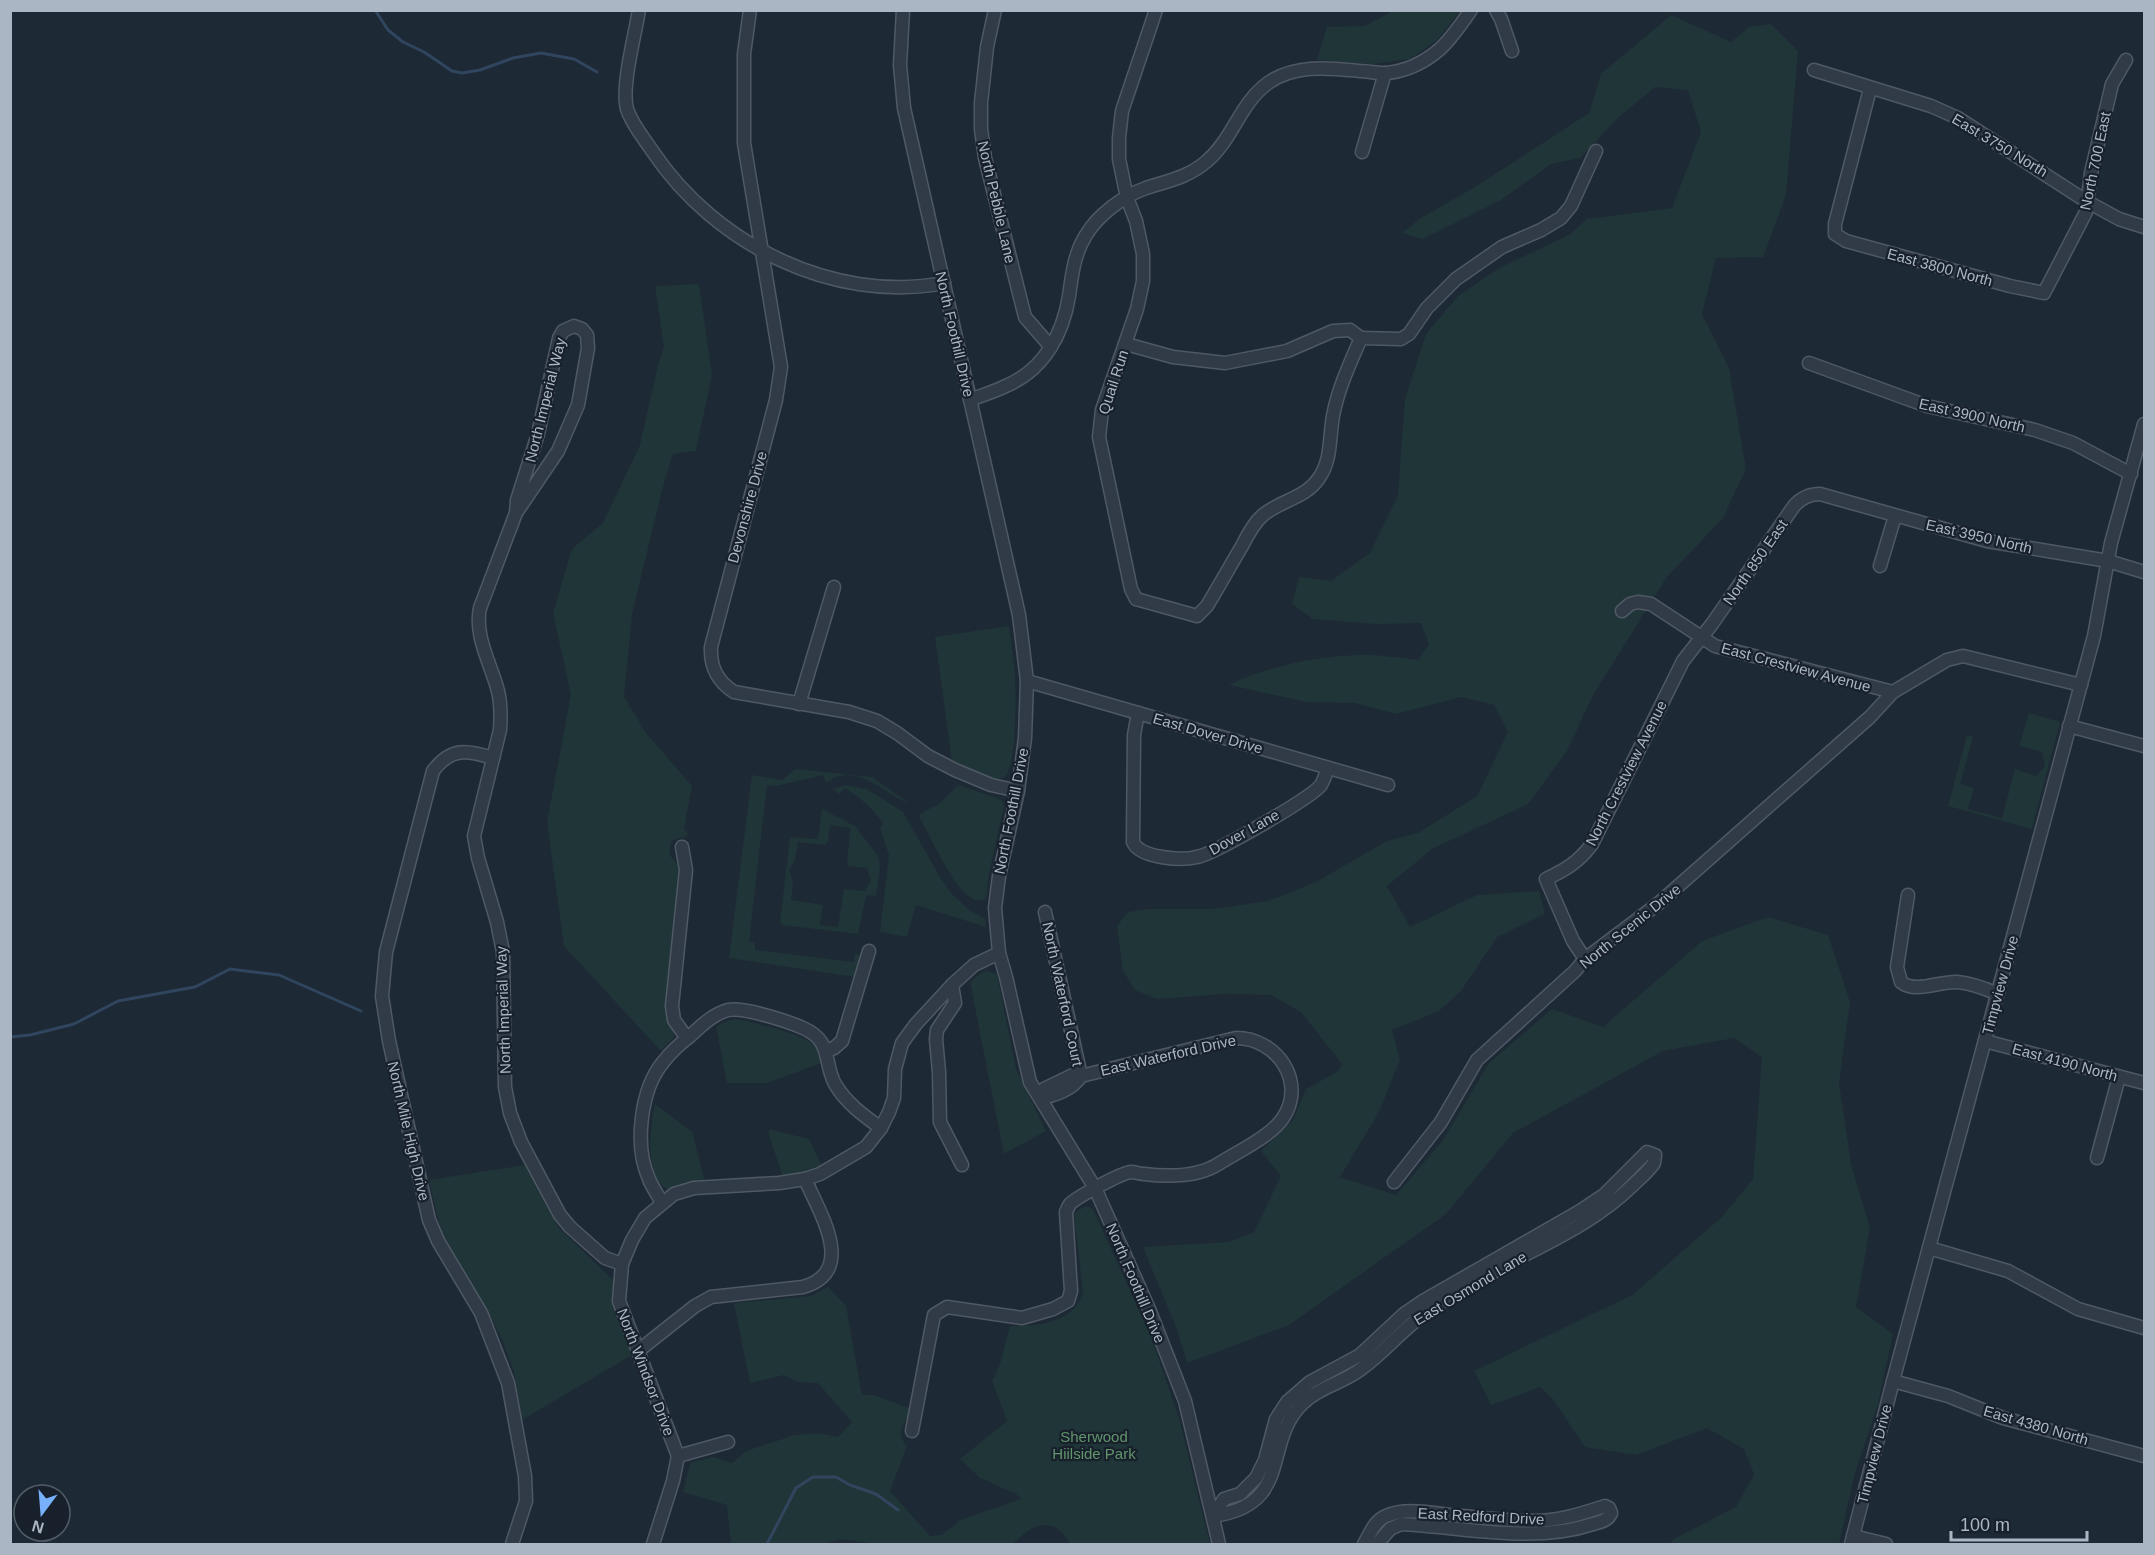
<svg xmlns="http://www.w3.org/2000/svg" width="2155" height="1555" viewBox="0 0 2155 1555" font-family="Helvetica,sans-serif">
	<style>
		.green { fill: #203537; fill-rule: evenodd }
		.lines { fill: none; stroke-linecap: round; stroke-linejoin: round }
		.stream { stroke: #30455e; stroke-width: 3 }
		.minor-casing { stroke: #4f5965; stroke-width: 15 }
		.minor { stroke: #313b47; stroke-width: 12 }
		.labels { text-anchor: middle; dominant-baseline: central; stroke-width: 4.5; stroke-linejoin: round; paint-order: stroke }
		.street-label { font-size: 15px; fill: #abb6c4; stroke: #17202b }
		.park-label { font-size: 15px; fill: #62956c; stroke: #17202b }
	</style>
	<rect width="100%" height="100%" fill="#1e2936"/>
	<g class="green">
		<polygon points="1393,11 1460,11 1437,40 1410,59 1373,64 1317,60 1327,27 1365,26"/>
		<path d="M1671,15L1731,42L1749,27L1771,24L1798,51L1786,195L1763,257L1716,258L1702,314L1729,368L1746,469L1723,518L1666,578L1593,695L1567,751L1528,804L1432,849L1387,886L1410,927L1477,895L1539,891L1545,914L1497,937L1461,991L1439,1011L1392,1030L1400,1060L1379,1112L1340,1177L1396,1195L1443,1140L1489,1063L1552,1009L1603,1027L1702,941L1768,917L1828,935L1850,1002L1839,1083L1851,1164L1870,1228L1856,1307L1893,1334L1878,1404L1855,1473L1839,1544H1670L1672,1540L1736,1507L1754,1474L1744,1449L1707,1428L1636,1455L1585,1447L1553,1399L1540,1387L1491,1405L1474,1371L1632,1295L1722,1217L1753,1179L1762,1057L1734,1038L1663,1051L1513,1133L1446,1214L1289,1325L1187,1363L1177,1330L1143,1247L1229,1242L1254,1232L1281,1176L1261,1151L1293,1120L1306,1089L1337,1072L1342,1064L1301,1012L1271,995L1226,994L1156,999L1135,990L1123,971L1117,926L1128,912L1150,909H1213L1268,901L1316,882L1387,841L1418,833L1477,796L1508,732L1494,705L1461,697L1396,714L1355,703L1306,702L1229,685C1267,666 1314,657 1357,655C1377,654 1398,658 1418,660L1429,644L1421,623L1376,624L1313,619L1292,604L1299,577L1331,581L1370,553L1398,495L1405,399L1426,334L1458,296L1499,268L1569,235L1587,219L1672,208L1701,132L1688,90L1655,87L1618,118L1580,158L1551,164L1501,200L1423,239L1402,233L1421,218L1475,187L1589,113L1601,74Z"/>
		<path d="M699,284L712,374L696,451L673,454L662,490L632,614L624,697L646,733L692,786L684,829L688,833L686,837L673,840C663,858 677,858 682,873L667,1006V1020L675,1036L661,1051L564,946L547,822L571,695L553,613L572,549L603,523L640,445L658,365L664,347L655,286Z"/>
		<path d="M1009,626C1011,643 1014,660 1015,677C1016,692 1017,771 1004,777C989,785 966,769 952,762L935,637Z"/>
		<polygon points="2029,713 2060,722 2032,829 1948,806 1967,735 1973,737 1960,784 1974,788 1968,809 2002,818 2015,769 2036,776 2045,766 2042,752 2019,746"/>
		<path d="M795,769L872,777L910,804C884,794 856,760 826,783L823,775L776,786L767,785L749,941L755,943V950L854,962L855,954L860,955L855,977L729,958L752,775L782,780Z"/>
		<path d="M845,785L867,789L903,812L941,879L952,894L969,910L985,919L986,927L916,905L907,937L880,932L889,855L880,828L883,823C872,808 861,798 845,788L839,794L833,789Z"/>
		<path d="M958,785L998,798L1002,801L1004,807L989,873L986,899C981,901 977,901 973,899C953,890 931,836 919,817L920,814L940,803Z"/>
		<path d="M822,809L855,826L878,856L880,867L876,896L866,895L858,934L782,925L780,922L790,837L818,839ZM830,825L850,828L847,866L867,868L871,880L865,891L844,889L838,927L820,925L823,905L791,900L793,882L789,870L795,860L798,842L825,845L826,842L828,843Z"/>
		<polygon points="988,971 997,974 1016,1069 1046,1131 1004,1154 970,982 983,972"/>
		<path d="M735,1019C752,1022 805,1034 815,1046C820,1052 821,1056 821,1063L768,1083H727L716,1027L724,1022Z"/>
		<path d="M655,1104L692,1132L705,1181L689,1183L672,1191C643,1183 650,1126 655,1104Z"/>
		<polygon points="769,1129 809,1139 822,1166 799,1174 783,1176 770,1139"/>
		<polygon points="525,1165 558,1227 613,1280 615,1308 632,1355 522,1420 514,1372 502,1339 485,1306 442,1236 429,1180"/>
		<path d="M1086,1206L1093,1209L1151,1337L1179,1418L1210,1544H1070C1055,1514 1032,1524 1013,1544H877L842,1539L824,1544H731L727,1505L683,1492L690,1464L692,1462L713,1457L732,1463L746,1451L795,1435L819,1433L838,1437L852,1422L818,1383L798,1382L784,1375L750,1383L734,1303L811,1296L828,1287L846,1306L862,1395H874L911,1409C907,1423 893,1432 907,1446L890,1491L930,1536L942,1535L960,1520L1021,1499L1016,1494L980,1478L960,1459L1007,1421L992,1381L1000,1364L1010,1326C1036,1327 1076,1322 1083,1292L1074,1215L1077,1211Z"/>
	</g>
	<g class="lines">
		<g class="stream">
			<polyline points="375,10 388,30 403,42 424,52 452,71 462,73 480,70 513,58 541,53 574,59 597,72"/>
			<polyline points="10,1037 30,1035 74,1024 118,1001 195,987 230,969 279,975 361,1011"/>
			<polyline points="767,1544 796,1488 813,1477 836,1477 850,1485 876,1494 898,1510"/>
		</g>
		<g class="minor-casing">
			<g id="minor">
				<path d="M639,10C635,36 621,86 627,109C632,125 644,138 653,152C715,244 833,304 944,283"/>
				<path d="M750,10L744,54V143L781,367L776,400L711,647C710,667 717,681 734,692L849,712L877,721L897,733L928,756L955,770L991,785L1018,791"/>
				<polyline points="903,10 900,65 904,108 1019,615 1027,681 1025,738 1018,791 999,876 995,908 999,953 1006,977 1030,1082 1095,1188 1149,1309 1185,1401 1219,1544"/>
				<polyline points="995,10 987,47 981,103 981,129 985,158 1025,317 1051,347"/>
				<path d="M1156,10L1122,111L1119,138V159L1127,198L1136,221L1143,254V281L1137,309L1102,410L1099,437L1131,589L1136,599L1197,616L1207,606C1219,586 1230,566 1242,546C1247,536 1254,523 1262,516C1280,500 1305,499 1319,478C1332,459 1329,438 1333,416C1338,389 1350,363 1361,338"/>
				<polyline points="1496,10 1501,19 1512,51"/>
				<polyline points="1814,70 1931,106 1958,118 2086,201 2119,219 2144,227"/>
				<polyline points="1870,89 1835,224 1835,234 1846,241 2010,286 2044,293 2086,212 2091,173 2112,84 2126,60"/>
				<polyline points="1362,152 1385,73"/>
				<polyline points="1361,338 1401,339 1409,334 1427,308 1456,279 1502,247 1541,230 1561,218 1571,206 1596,151"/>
				<polyline points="1126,344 1173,357 1225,363 1287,351 1333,331 1350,330 1361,338"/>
				<polyline points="1809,363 1927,406 2035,430 2073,443 2131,474"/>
				<path d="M970,400C983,395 996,391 1008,385C1044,369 1063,334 1069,296C1072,275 1074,254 1086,235C1098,215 1123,196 1146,188C1168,181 1189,177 1207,161C1233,139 1240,103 1268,83C1295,64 1328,68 1360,71C1368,71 1378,74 1387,73C1406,71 1425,62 1440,49C1452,38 1461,24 1471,10"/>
				<path d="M516,513L517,500L538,434L559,338L563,331L574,326L582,329L587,335L588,348L578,405L558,451L516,513L480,608C474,636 491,664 498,691C501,704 501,717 500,730L474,836L478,858L497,922L503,952L505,1087L510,1113L521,1142L560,1215L570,1227L605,1258L622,1264"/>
				<polyline points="1880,566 1895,516"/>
				<polyline points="1622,611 1630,604 1638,602 1651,604 1715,646 1893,692"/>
				<polyline points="1027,681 1388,785"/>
				<polyline points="799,704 834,587"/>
				<path d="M1138,713L1134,735L1133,842C1140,858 1181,861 1197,857C1214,854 1311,798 1321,785C1324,780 1326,773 1328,768"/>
				<polyline points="2069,726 2144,746"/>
				<path d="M493,758C467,750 451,747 433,771L386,952L382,996L389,1041L429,1220L438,1241L481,1313L508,1383L525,1476L526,1501L512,1544"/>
				<polyline points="682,847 686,870 672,1006 674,1020 687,1038"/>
				<path d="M1908,895L1897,967L1901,982C1915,994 1940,981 1957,982C1971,983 1984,988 1998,994"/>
				<polyline points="1045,912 1081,1076"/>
				<path d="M1585,959L1573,941L1546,879C1565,870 1579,862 1592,844L1683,661L1712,624L1794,506C1801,498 1809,494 1820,494L1987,541L2108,561L2144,572"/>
				<polyline points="952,985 955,1003 937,1030 936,1039 939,1072 940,1122 962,1165"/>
				<polyline points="1985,1041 2144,1083"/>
				<polyline points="827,1051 834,1048 842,1041 869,951"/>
				<path d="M1040,1098C1055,1096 1073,1089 1081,1076"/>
				<path d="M1647,1152L1655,1155L1654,1163C1648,1172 1639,1179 1632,1186C1599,1218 1561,1236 1521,1257C1491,1273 1462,1289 1434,1307C1405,1326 1387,1350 1361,1369C1343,1383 1319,1387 1302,1404C1262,1443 1294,1505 1213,1516L1224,1499L1240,1494L1256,1478L1265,1460L1276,1419L1287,1402L1310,1382L1360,1355L1404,1314L1423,1301L1580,1211L1604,1195Z"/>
				<polyline points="2097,1158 2119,1077"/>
				<polyline points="1394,1182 1441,1122 1477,1060 1575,971 1585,959 1659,903 1870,717 1893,692 1947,660 1963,656 2081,685"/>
				<path d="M662,1203C658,1195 652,1187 649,1179C634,1146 640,1089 664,1061C671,1052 681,1043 690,1036C701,1026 713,1014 728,1010C744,1007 787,1021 803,1028C833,1041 823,1062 835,1084C846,1103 864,1116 881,1128"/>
				<polyline points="1929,1248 2008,1271 2078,1309 2144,1328"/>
				<path d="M638,1351L695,1306L711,1297L803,1287C858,1271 819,1212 805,1179"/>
				<polyline points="1893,1381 1948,1396 2003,1418 2144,1456"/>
				<path d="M912,1431L934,1315L947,1307L1022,1318L1053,1309L1068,1301L1071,1291L1066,1212C1067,1210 1068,1207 1070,1204C1077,1197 1121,1173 1131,1172C1135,1172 1140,1174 1144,1174C1169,1177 1199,1177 1220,1163C1239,1151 1271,1136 1283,1118C1307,1082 1277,1038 1236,1038L1081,1076L1073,1075L1044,1089L1040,1098"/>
				<polyline points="678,1456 728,1442"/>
				<polyline points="1853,1536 1886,1544"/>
				<polyline points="653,1544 673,1481 678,1456 619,1301 622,1264 632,1240 645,1218 674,1194 694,1188 779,1183 805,1179 820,1174 866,1147 881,1128 889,1112 894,1098 895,1069 902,1043 916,1024 952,985 974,965 999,953"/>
				<path d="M1364,1544C1370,1534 1374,1521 1386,1516C1405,1507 1430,1513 1450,1515C1477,1517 1505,1521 1533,1521C1558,1521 1581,1514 1605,1506L1609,1508L1611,1513C1608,1521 1600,1522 1593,1524C1532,1544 1464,1527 1401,1524L1390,1529L1377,1544"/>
				<polyline points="1851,1544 1893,1381 2094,636 2111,543 2144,424"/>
			</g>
		</g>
		<use href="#minor" class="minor"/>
	</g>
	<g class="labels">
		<g class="street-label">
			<text transform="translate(2000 145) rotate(31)">East 3750 North</text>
			<text transform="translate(2095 161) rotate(-78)">North 700 East</text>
			<text transform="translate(997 202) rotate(77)">North Pebble Lane</text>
			<text transform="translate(1940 267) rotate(15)">East 3800 North</text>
			<text transform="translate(955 334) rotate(77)">North Foothill Drive</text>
			<text transform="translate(1113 382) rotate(-72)">Quail Run</text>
			<text transform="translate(545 400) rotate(-76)">North Imperial Way</text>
			<text transform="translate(1972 415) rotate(13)">East 3900 North</text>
			<text transform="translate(747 507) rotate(-75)">Devonshire Drive</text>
			<text transform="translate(1979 536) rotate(13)">East 3950 North</text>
			<text transform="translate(1755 562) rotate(-55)">North 850 East</text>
			<text transform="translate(1796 667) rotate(15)">East Crestview Avenue</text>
			<text transform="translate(1208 733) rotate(16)">East Dover Drive</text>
			<text transform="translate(1626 773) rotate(-63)">North Crestview Avenue</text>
			<text transform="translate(1011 811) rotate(-79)">North Foothill Drive</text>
			<text transform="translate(1244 832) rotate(-29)">Dover Lane</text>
			<text transform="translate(1630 926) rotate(-39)">North Scenic Drive</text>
			<text transform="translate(2000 985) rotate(-75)">Timpview Drive</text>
			<text transform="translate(1063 994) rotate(78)">North Waterford Court</text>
			<text transform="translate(503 1010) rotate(-92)">North Imperial Way</text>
			<text transform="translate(1168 1055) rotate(-13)">East Waterford Drive</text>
			<text transform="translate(2065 1062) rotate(15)">East 4190 North</text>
			<text transform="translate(409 1131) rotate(77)">North Mile High Drive</text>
			<text transform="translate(1136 1283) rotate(67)">North Foothill Drive</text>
			<text transform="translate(1470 1288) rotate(-31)">East Osmond Lane</text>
			<text transform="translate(646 1372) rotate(69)">North Windsor Drive</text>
			<text transform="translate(2036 1425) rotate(16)">East 4380 North</text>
			<text transform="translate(1874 1454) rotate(-76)">Timpview Drive</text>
			<text transform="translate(1481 1516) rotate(3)">East Redford Drive</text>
		</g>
		<g class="park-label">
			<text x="1094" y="1436">Sherwood<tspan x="1094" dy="17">Hiilside Park</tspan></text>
		</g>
	</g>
	<rect width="2155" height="1555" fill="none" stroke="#abb6c4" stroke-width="24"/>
	<g transform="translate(42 1513) rotate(196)"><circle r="28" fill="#17202b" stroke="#525c68" stroke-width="1.5"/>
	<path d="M0-4.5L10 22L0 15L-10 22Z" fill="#78b0fc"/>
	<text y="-9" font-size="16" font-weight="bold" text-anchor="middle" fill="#abb6c4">N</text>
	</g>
	<path d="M1951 1531v9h136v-9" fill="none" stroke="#abb6c4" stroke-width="3"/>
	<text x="1960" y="1531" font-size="18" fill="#abb6c4" stroke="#17202b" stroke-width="4.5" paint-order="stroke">100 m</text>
</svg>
